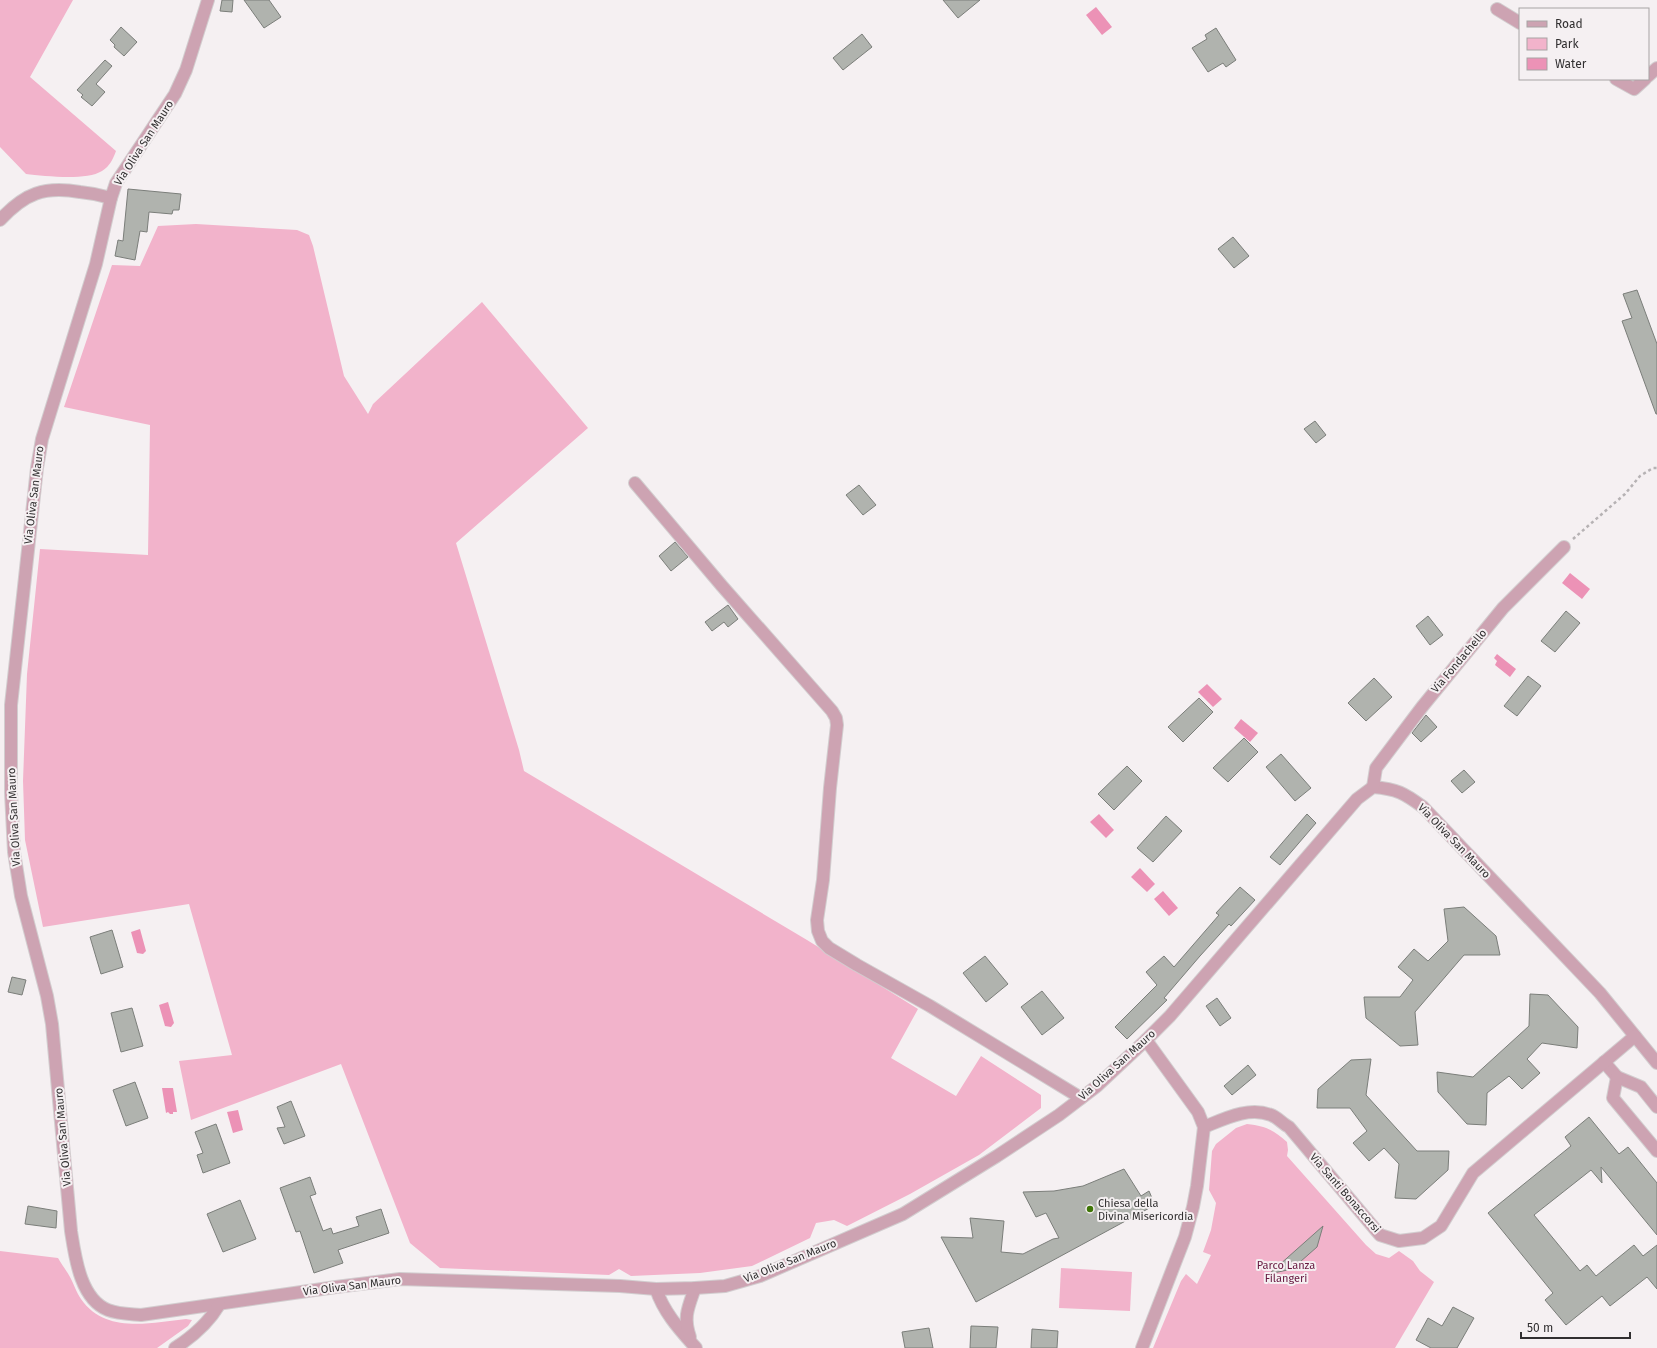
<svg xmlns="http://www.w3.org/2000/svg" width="1657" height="1348" viewBox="0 0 1657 1348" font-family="'Fira Sans',sans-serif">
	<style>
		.green { fill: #f2b3cb }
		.water { fill: #ec92b6 }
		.building { fill: #b0b3ae; stroke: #7b7e7a }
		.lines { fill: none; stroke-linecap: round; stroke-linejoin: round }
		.minor-casing { stroke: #d2cdcf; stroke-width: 14 }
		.path { stroke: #b6b2b4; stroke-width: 2.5; stroke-dasharray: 3 3; stroke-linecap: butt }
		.minor { stroke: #cda3b2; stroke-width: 12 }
		.poi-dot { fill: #3f7607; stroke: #f5f0f2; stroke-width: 1.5 }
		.labels { text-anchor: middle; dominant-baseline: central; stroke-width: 4; stroke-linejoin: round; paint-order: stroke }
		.street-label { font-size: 11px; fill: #312f30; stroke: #f5f0f2 }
		.poi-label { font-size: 11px; fill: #312f30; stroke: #f5f0f2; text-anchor: start }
		.park-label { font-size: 11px; fill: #65163e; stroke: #f5f0f2 }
	</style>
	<rect width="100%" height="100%" fill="#f5f0f2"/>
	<g class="green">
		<path d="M0,0H73L30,77L116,151C113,159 110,166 102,171C86,181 45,176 26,174L0,147Z"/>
		<polygon points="196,224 297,230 309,235 313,246 344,376 368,414 373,404 482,302 588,428 456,543 519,750 524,771 807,940 918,1009 891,1058 956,1096 981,1056 1041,1095 1041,1108 979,1155 910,1194 847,1226 834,1220 816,1223 810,1238 752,1266 700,1273 631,1276 619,1269 609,1275 440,1268 410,1243 341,1064 191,1120 179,1061 232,1055 189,904 43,927 25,840 23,781 27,674 40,549 148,555 150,425 64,407 112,265 140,266 158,226"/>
		<path d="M1247,1124C1266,1126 1273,1130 1287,1142L1288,1150L1287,1156L1366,1245L1376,1254L1389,1258L1399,1251L1413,1261L1420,1271L1434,1282L1395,1348H1153L1181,1281L1186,1274L1197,1284L1211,1255L1203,1252L1211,1230L1216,1203L1209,1190L1212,1151L1216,1144L1236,1128Z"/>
		<path d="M0,1251L58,1258C62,1265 66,1270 70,1277C74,1284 76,1292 81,1299C105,1334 150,1323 186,1319L192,1320L188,1326L157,1348H0Z"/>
		<polygon points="1061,1268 1132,1272 1130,1311 1059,1308"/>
	</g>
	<g class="water">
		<polygon points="1096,7 1112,27 1102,35 1086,15"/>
		<polygon points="1570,573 1590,589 1582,599 1562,583"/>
		<polygon points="1497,654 1516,669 1510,677 1495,665 1497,661 1494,658"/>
		<polygon points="1207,684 1222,699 1213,707 1198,692"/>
		<polygon points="1241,719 1258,733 1250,742 1234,728"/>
		<polygon points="1099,814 1114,830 1106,838 1090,822"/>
		<polygon points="1140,868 1155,884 1147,892 1131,877"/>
		<polygon points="1163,891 1178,908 1169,916 1154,899"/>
		<polygon points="140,929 146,951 143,954 137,953 131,932"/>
		<polygon points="168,1002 174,1023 171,1027 165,1026 159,1005"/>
		<polygon points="162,1088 173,1088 177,1112 173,1112 173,1114 170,1114 168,1112 166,1113"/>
		<polygon points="238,1110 243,1130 233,1133 227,1112"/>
	</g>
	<g class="building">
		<polygon points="222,0 233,0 232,12 220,11"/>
		<polygon points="244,0 269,0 281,17 264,28"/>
		<polygon points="943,0 980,0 958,18"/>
		<polygon points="121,27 137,42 124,56 114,47 115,45 110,40"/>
		<polygon points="1216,28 1236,60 1226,67 1223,63 1208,72 1192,48 1207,39 1205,35"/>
		<polygon points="862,34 872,47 843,70 833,58"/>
		<polygon points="105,60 112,66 96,84 105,92 92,106 81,97 83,95 77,90"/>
		<polygon points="128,189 181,194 179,210 173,210 172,214 149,212 147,232 140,231 135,260 115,256 118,240 123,241"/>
		<polygon points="1233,237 1249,256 1234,268 1218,249"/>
		<polygon points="1637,290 1657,344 1657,414 1656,414 1622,321 1632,318 1623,294"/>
		<polygon points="1315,421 1326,435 1316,443 1304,429"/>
		<polygon points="859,485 876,505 863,515 846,495"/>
		<polygon points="675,542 688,557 671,571 659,556"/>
		<polygon points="728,605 738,619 728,627 724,622 712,631 705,622"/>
		<polygon points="1566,611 1580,623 1555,652 1541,641"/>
		<polygon points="1428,616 1443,635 1430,645 1416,626"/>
		<polygon points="1528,676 1541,686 1517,716 1504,706"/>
		<polygon points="1374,678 1392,697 1366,721 1348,703"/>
		<polygon points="1199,698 1213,712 1183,742 1168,727"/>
		<polygon points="1426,715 1437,727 1421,742 1412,733"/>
		<polygon points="1244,738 1258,752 1228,782 1213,768"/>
		<polygon points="1281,754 1311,788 1295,801 1266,767"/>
		<polygon points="1127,766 1142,781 1114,810 1098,794"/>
		<polygon points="1464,770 1475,782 1462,793 1451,781"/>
		<polygon points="1307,814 1316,823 1280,865 1270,857"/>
		<polygon points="1166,816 1182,831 1153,862 1137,848"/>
		<polygon points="1240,887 1255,900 1231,926 1229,924 1200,956 1164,998 1167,1000 1127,1039 1115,1027 1157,985 1146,972 1164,956 1174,967 1219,915 1216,913"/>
		<polygon points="1464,907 1496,936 1500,955 1464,955 1415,1012 1418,1045 1400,1046 1366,1018 1364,997 1400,997 1413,980 1398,967 1414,949 1428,961 1448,941 1444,909"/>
		<polygon points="112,930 123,967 101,974 90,937"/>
		<polygon points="985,956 1008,984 986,1002 963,973"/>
		<polygon points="12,977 26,980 22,995 8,992"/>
		<polygon points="1042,991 1064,1018 1042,1035 1021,1007"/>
		<polygon points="1530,994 1548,995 1578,1027 1577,1048 1542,1043 1527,1059 1540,1073 1522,1089 1509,1076 1487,1093 1486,1125 1467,1124 1438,1092 1437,1072 1473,1077 1529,1026"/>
		<polygon points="1217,998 1231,1018 1220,1026 1206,1006"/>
		<polygon points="132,1008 143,1046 121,1052 111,1013"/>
		<polygon points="1371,1059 1366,1095 1417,1151 1449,1151 1448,1170 1416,1199 1395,1198 1399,1164 1384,1148 1369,1161 1353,1143 1367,1131 1350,1108 1317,1108 1318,1089 1351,1060"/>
		<polygon points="1248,1065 1256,1075 1232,1095 1224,1086"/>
		<polygon points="135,1082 148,1118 126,1126 113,1090"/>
		<polygon points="291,1101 305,1136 284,1144 277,1128 285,1127 277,1107"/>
		<polygon points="1589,1117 1619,1154 1628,1147 1657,1183 1657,1235 1601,1167 1602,1183 1591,1170 1534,1215 1580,1271 1587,1265 1596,1276 1634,1245 1643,1256 1657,1245 1657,1289 1647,1277 1610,1306 1602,1296 1566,1325 1545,1300 1553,1293 1488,1213 1571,1146 1565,1137"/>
		<polygon points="216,1124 230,1163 203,1173 197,1155 203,1153 195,1132"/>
		<polygon points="1124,1169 1141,1196 1149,1191 1155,1205 976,1302 941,1237 973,1238 970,1218 1004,1221 1001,1252 1023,1254 1053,1239 1059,1238 1046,1213 1036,1217 1023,1192 1054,1191 1083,1186"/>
		<polygon points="310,1177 316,1194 310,1196 323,1231 331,1228 333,1234 359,1226 356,1217 381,1209 389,1233 338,1250 343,1263 314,1273 300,1231 296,1232 280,1188"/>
		<polygon points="240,1200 256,1239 223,1252 207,1214"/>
		<polygon points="28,1206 57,1211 56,1228 25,1224"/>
		<polygon points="1323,1226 1317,1247 1292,1269 1269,1274"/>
		<polygon points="1453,1307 1474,1318 1457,1348 1431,1348 1416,1340 1428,1318 1442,1326"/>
		<polygon points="971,1326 998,1327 996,1348 970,1348"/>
		<polygon points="929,1328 933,1348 905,1348 902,1332"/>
		<polygon points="1032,1329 1058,1331 1057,1348 1031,1348"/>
	</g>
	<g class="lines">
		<g class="minor-casing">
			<g id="minor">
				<path d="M208,0L186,70L175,94L116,183L111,198L96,264L42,439L37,468L11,705V793L14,852L21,896L47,996L52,1024L71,1231C75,1256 80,1299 108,1310C118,1314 130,1314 141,1315L336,1287L400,1279L620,1286L656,1289L695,1288L725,1286L760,1276L903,1214L997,1156L1059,1115L1097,1086L1146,1040L1170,1016L1357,799L1373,787C1397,789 1404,793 1423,807L1600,993L1657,1063"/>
				<polyline points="1497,9 1520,23"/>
				<polyline points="1648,76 1657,68"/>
				<polyline points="1616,79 1634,89 1645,79"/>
				<path d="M0,220C25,193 44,186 80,192C91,193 101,195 111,198"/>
				<polyline points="635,483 722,586 832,711 836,718 837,725 830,788 823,880 817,920 818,931 822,941 829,948 857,965 930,1006 1081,1098"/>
				<polyline points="1373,787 1376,768 1422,707 1503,608 1564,547"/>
				<polyline points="1604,1062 1617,1077 1641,1087 1657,1107"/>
				<polyline points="1617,1077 1613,1098 1657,1151"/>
				<path d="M1204,1127C1224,1119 1249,1106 1271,1115C1277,1117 1283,1124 1289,1127L1380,1235L1399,1241L1423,1238L1441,1226L1473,1173L1635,1036"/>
				<path d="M656,1289C664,1313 680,1330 696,1348"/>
				<path d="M690,1337C683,1317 688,1308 695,1288"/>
				<path d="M175,1348C192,1337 209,1322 219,1305"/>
				<polyline points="1142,1348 1185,1237 1193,1207 1197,1186 1204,1127 1198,1112 1146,1040"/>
			</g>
		</g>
		<polyline class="path" points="1573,539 1625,494 1640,476 1653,468 1657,468"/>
		<use href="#minor" class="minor"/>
	</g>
	<circle class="poi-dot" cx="1090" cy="1209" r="4"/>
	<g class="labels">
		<g class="street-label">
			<text transform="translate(144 143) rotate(-57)">Via Oliva San Mauro</text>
			<text transform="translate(34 495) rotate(-83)">Via Oliva San Mauro</text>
			<text transform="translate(1459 661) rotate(-50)">Via Fondachello</text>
			<text transform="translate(14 817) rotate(-93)">Via Oliva San Mauro</text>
			<text transform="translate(1454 841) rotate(46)">Via Oliva San Mauro</text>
			<text transform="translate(1117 1065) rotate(-42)">Via Oliva San Mauro</text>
			<text transform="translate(63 1137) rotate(-95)">Via Oliva San Mauro</text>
			<text transform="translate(1345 1193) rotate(49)">Via Santi Bonaccorsi</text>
			<text transform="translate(790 1261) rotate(-22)">Via Oliva San Mauro</text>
			<text transform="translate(352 1286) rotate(-7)">Via Oliva San Mauro</text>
		</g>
		<g class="poi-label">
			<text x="1098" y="1203">Chiesa della<tspan x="1098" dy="13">Divina Misericordia</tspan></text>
		</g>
		<g class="park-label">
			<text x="1286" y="1265">Parco Lanza<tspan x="1286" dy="13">Filangeri</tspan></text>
		</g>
	</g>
	<rect x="1519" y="8" width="130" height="72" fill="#f5f0f2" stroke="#a7a3a4"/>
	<rect x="1527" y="21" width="20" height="6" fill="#cda3b2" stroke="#a7a3a4"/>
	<text x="1555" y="28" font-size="12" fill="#312f30">Road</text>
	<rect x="1527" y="38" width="20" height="12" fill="#f2b3cb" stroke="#a7a3a4"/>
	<text x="1555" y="48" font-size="12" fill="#312f30">Park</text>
	<rect x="1527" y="58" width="20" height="12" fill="#ec92b6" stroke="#a7a3a4"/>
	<text x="1555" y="68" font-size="12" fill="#312f30">Water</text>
	<path d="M1521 1332v6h109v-6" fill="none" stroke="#312f30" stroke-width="2"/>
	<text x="1527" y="1332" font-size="12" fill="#312f30" stroke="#f5f0f2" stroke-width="3" paint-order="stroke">50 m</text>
</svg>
